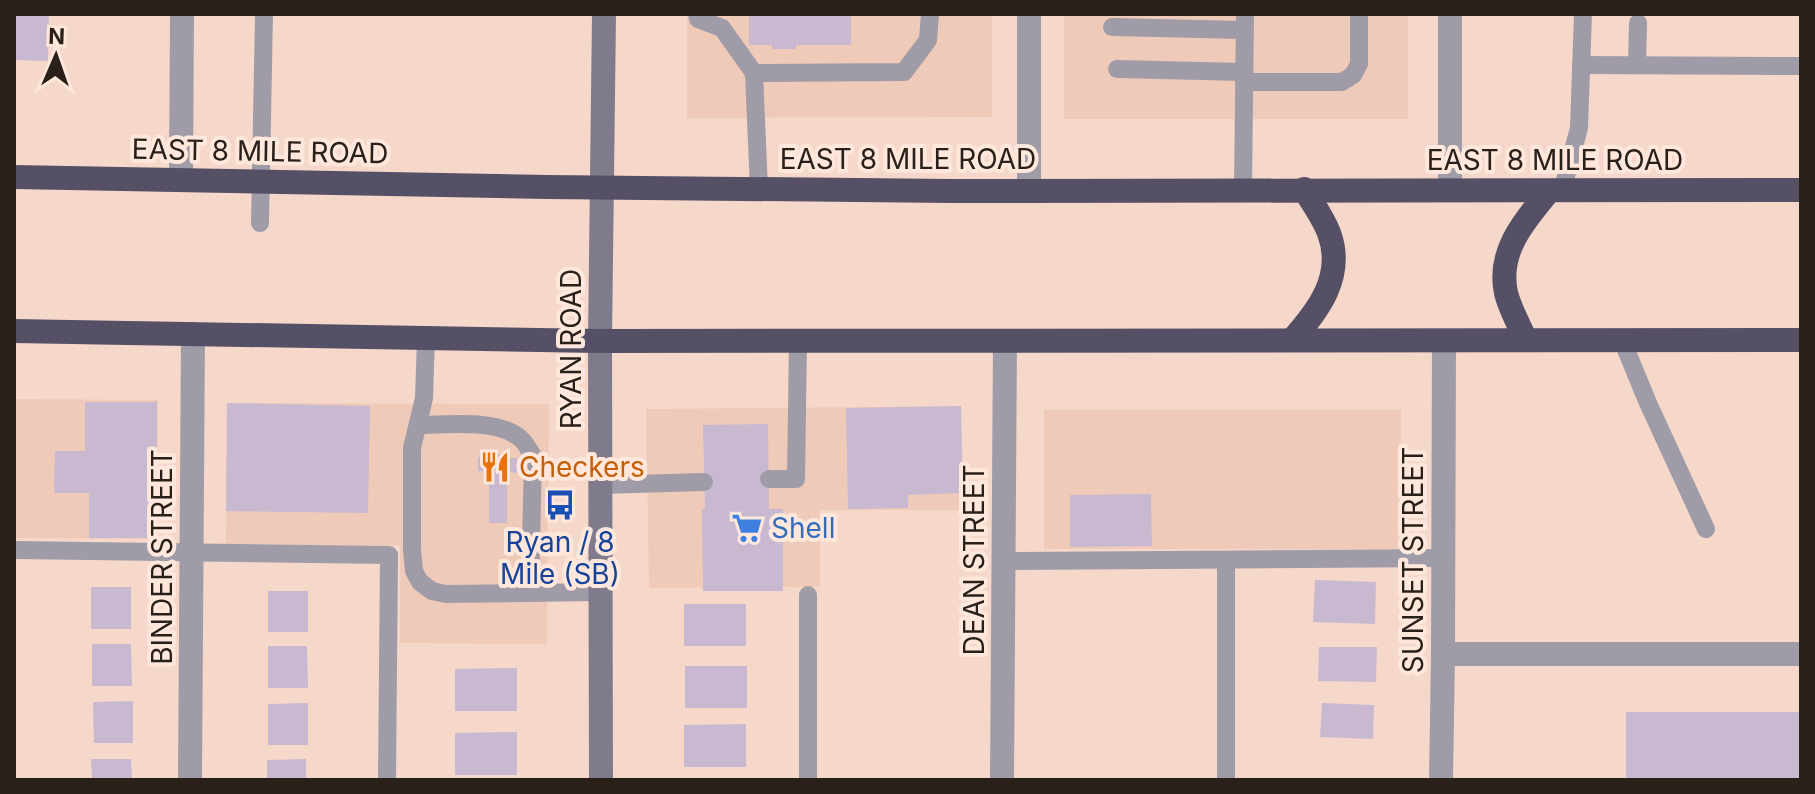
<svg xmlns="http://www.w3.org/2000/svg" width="1815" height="794" viewBox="0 0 1815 794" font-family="Inter,sans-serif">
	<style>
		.built { fill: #efcab9 }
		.building { fill: #c9b9d0 }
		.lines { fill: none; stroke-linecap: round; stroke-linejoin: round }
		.lane { stroke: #9f9ca8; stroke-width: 18 }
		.street { stroke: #9f9ca8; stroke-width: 24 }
		.secondary { stroke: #7f7b8c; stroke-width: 24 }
		.highway { stroke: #565067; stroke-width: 24 }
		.labels { text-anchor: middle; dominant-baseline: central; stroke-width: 8; stroke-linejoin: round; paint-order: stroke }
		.street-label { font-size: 28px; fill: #2a201a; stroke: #ffe7dc }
		.food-label { font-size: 28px; fill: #c56008; stroke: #ffe7dc; text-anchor: start }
		.shop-label { font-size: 28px; fill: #366cbe; stroke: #ffe7dc; text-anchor: start }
		.transit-label { font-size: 28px; fill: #164399; stroke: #ffe7dc }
	</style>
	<rect width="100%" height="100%" fill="#f6d8ca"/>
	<g class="built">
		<polygon points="687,14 992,14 992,117 687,118"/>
		<rect x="1064" y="14" width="344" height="105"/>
		<polygon points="14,399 158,400 157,539 14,538"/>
		<polygon points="227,403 549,404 547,644 400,643 400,546 226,544"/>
		<polygon points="961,406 962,510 820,510 820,587 649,588 646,409"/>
		<rect x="1044" y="410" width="357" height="139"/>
	</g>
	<g class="building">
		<polygon points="14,14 49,14 48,61 14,60"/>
		<polygon points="749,14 851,14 851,45 796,45 796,49 772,49 772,45 749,45"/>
		<polygon points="85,402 157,402 156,538 89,538 89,493 54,493 55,451 85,451"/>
		<polygon points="227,403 370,406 368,513 226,511"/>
		<polygon points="961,406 963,493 908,495 908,508 848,509 846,408"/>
		<polygon points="768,424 769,509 783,509 783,591 703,591 702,509 705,509 703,425"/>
		<polygon points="485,454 509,454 509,458 517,458 517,473 507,472 507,523 489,523 489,472 478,471 478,457 485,457"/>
		<polygon points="1151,494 1152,546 1070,547 1070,495"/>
		<polygon points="1315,580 1376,582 1375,624 1313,622"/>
		<rect x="91" y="587" width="40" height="42"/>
		<rect x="268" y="591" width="40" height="41"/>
		<rect x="684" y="604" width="62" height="42"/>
		<polygon points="92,644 131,644 132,686 92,686"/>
		<polygon points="268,646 307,646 308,688 268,688"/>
		<polygon points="1319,647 1377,647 1376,682 1318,681"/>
		<rect x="685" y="666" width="62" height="42"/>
		<polygon points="517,668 517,711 455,711 455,669"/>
		<polygon points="133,701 133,743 94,743 93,702"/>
		<polygon points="308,703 308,745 268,745 268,704"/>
		<polygon points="1322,703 1374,705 1373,739 1320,737"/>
		<rect x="1626" y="712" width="175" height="68"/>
		<polygon points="746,724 746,767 684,767 684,725"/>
		<polygon points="517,732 517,775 455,775 455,733"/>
		<polygon points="91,759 131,759 132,780 92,780"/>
		<polygon points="306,759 306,780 267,780 267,760"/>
	</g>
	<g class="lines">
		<g class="lane">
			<polyline points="697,14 698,19 722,28 754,73 904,72 928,40 930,14"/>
			<polyline points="1112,27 1244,30"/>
			<polyline points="1581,65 1801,66"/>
			<polyline points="1637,65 1638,23"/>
			<polyline points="1117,69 1244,72"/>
			<polyline points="754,73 759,189"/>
			<polyline points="1244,82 1342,82 1353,75 1359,64 1359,14"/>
			<polyline points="1243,189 1245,14"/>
			<polyline points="1562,191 1579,128 1583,14"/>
			<polyline points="260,223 264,14"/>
			<polyline points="426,338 424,398 412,448 412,550 414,571 420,582 432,591 446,594 600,592"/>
			<polyline points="1622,340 1648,403 1706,529"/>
			<path d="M418,425C448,425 500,418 522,440C526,444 529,450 533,456L530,592"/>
			<polyline points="769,479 796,479 798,341"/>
			<polyline points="601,485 704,482"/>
			<polyline points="14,550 389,555 387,780"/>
			<polyline points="1004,561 1443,558"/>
			<polyline points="808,595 808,780"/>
			<polyline points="1226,780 1226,560"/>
		</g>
		<g class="street">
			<polyline points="1029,14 1029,189"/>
			<polyline points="181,180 182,14"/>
			<polyline points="1450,190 1450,14"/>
			<polyline points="1443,654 1801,654"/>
			<polyline points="190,780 193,334"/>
			<polyline points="1002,780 1005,341"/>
			<polyline points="1441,780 1443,654 1444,341"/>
		</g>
		<polyline class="secondary" points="601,780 600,341 604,14"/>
		<g class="highway">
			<polyline points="14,177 548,187 953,191 1801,190"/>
			<polyline points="14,331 600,341 1801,340"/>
			<path d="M1292,340C1318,311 1345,276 1329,233C1323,217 1313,204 1304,189"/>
			<path d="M1526,340C1519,325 1510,309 1506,293C1497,251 1525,220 1549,191"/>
		</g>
	</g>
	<defs>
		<g id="restaurant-bare" transform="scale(2.4)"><path d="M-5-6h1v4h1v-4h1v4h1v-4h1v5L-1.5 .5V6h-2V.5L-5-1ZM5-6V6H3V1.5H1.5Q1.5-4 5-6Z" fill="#e8710a" stroke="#ffe7dc" stroke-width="2.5" paint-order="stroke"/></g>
		<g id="bus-bare" transform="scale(2.4)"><path d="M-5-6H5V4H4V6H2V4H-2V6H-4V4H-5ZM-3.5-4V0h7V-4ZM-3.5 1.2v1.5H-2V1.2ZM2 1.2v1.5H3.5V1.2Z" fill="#1a4fb4" stroke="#ffe7dc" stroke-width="2.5" paint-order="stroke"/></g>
		<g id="supermarket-bare" transform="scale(2.4)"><path d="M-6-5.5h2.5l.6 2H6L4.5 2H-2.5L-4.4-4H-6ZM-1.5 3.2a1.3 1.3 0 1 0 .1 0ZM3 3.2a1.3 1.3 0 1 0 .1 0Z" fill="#3f7fe0" stroke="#ffe7dc" stroke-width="2.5" paint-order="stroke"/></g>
	</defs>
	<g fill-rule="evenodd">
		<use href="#restaurant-bare" x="495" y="467"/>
		<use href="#bus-bare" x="560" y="505"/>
		<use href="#supermarket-bare" x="747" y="528"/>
	</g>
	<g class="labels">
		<g class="street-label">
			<text transform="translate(260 151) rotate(1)">EAST 8 MILE ROAD</text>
			<text x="908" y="159">EAST 8 MILE ROAD</text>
			<text x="1555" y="160">EAST 8 MILE ROAD</text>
			<text transform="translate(571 349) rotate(-90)">RYAN ROAD</text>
			<text transform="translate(162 557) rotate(-90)">BINDER STREET</text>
			<text transform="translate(974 560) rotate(-90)">DEAN STREET</text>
			<text transform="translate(1413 560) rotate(-90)">SUNSET STREET</text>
		</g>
		<g class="food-label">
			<text x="519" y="467">Checkers</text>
		</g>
		<g class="shop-label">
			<text x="771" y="528">Shell</text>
		</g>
		<g class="transit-label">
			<text x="560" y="542">Ryan / 8<tspan x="560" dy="32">Mile (SB)</tspan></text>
		</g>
	</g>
	<rect width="1815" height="794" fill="none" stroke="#2a201a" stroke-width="32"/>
	<g transform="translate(56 56) rotate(2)" stroke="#ffe7dc" stroke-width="6" paint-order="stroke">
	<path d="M0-6L14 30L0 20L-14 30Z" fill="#2a201a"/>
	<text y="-12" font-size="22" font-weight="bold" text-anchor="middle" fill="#2a201a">N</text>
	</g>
</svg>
